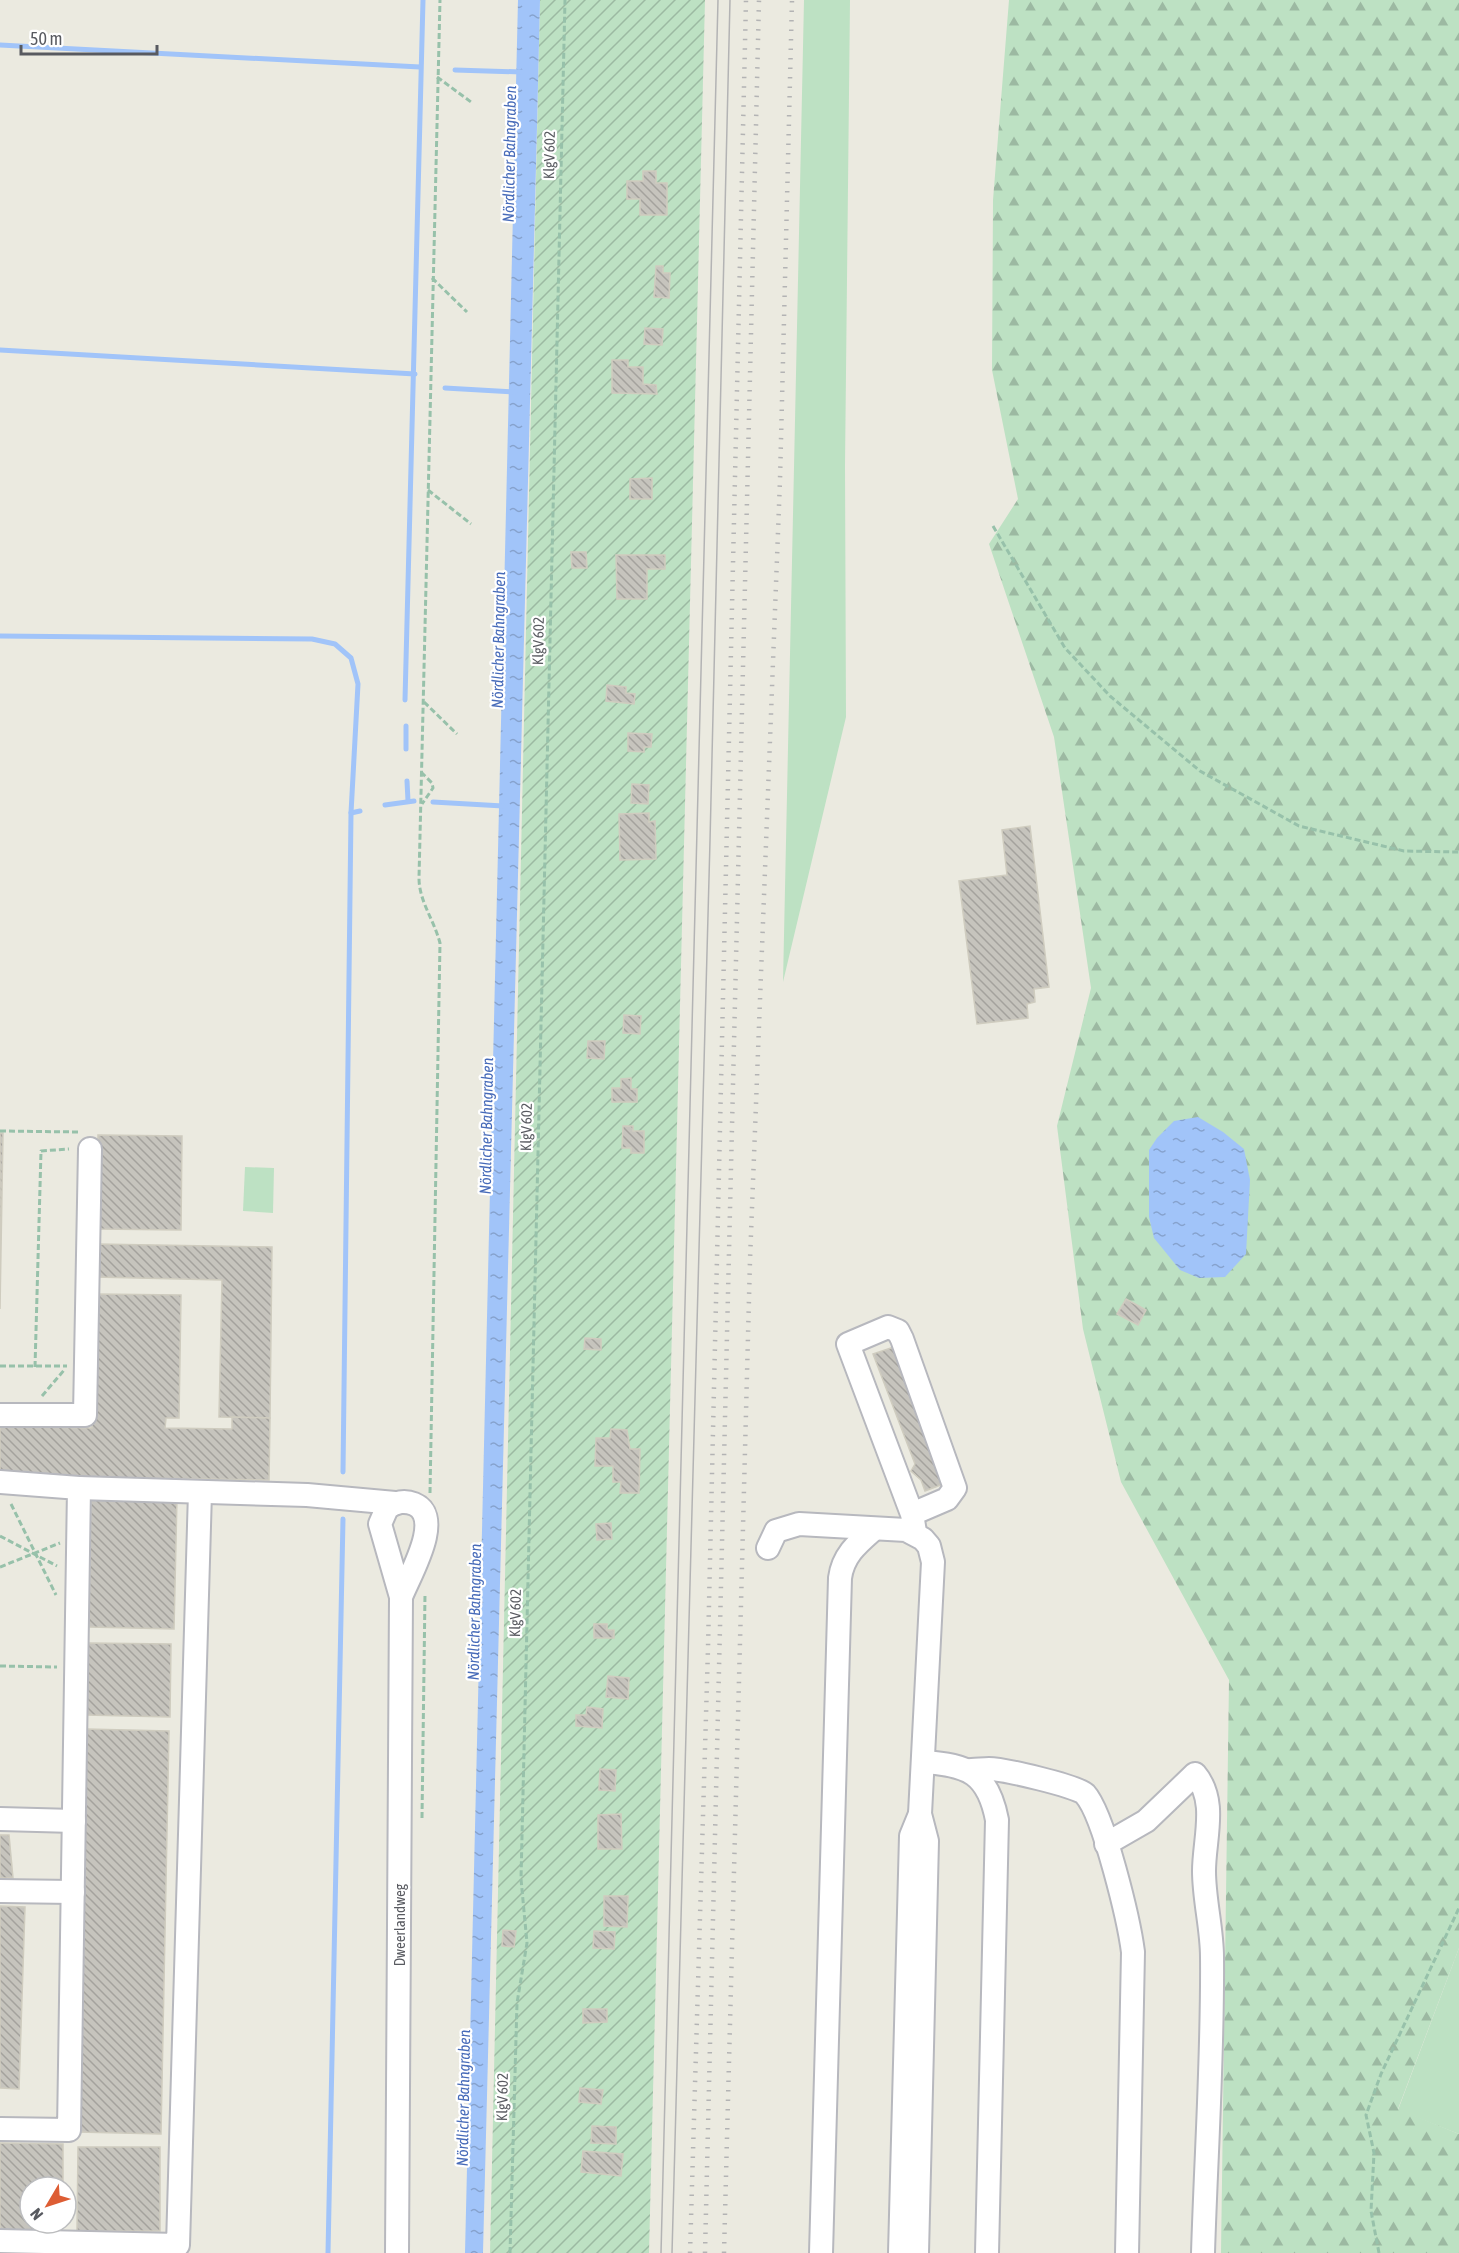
<svg xmlns="http://www.w3.org/2000/svg" width="1459" height="2253" viewBox="0 0 1459 2253" font-family="'Asap Condensed',sans-serif">
	<style>
		.green { fill: #bde1c3 }
		.forest { fill: url(#forest-firs) }
		.garden { fill: url(#garden-furrows) }
		.water { fill: url(#water-ripples) }
		.lines { fill: none; stroke-linecap: round; stroke-linejoin: round }
		.stream { stroke: #a1c4f9; stroke-width: 5 }
		.building { fill: url(#building-back-hatch); stroke: #cfccbf; stroke-width: 1.5 }
		.minor-casing { stroke: #b7b8be; stroke-width: 26 }
		.path { stroke: #97c1aa; stroke-width: 3; stroke-dasharray: 6 3; stroke-linecap: butt }
		.minor { stroke: #fff; stroke-width: 22 }
		.tram { stroke: #b3b3b4; stroke-width: 1.5 }
		.rail { stroke: #b3b3b4; stroke-width: 4.5; stroke-dasharray: 1.5 8; stroke-linecap: butt }
		.labels { text-anchor: middle; dominant-baseline: central; stroke-width: 4.5; stroke-linejoin: round; paint-order: stroke }
		.street-label { font-size: 15px; fill: #585a60; stroke: #fff }
		.water-label { font-size: 16px; font-style: italic; fill: #476bb9; stroke: #fff }
	</style>
	<defs>
		<pattern id="forest-firs" width="22" height="20" patternUnits="userSpaceOnUse" patternTransform="scale(1.5)"><rect width="22" height="20" fill="#bde1c3"/><path d="M5 1l3.5 6h-7zM16 11l3.5 6h-7z" fill="#9cb9a2"/></pattern>
		<pattern id="garden-furrows" width="10" height="10" patternUnits="userSpaceOnUse" patternTransform="scale(1.5)"><rect width="10" height="10" fill="#bde1c3"/><path d="M-1 1l2-2M0 10L10 0M9 11l2-2" fill="none" stroke="#9cb9a2"/></pattern>
		<pattern id="water-ripples" width="26" height="14" patternUnits="userSpaceOnUse" patternTransform="scale(1.5)"><rect width="26" height="14" fill="#a1c4f9"/><path d="M2 4q2-2 4 0t4 0M15 11q2-2 4 0t4 0" fill="none" stroke="#86a2cd"/></pattern>
		<pattern id="building-back-hatch" width="6" height="6" patternUnits="userSpaceOnUse" patternTransform="scale(1.5)"><rect width="6" height="6" fill="#c6c4bd"/><path d="M-1 5l2 2M0 0l6 6M5-1l2 2" fill="none" stroke="#a4a29d"/></pattern>
	</defs>
	<rect width="100%" height="100%" fill="#ebeae0"/>
	<g class="green">
		<polygon points="804,0 850,0 845,466 846,717 783,982"/>
		<polygon points="245,1167 274,1168 273,1213 243,1211"/>
		<polygon points="1459,1948 1459,2134 1398,2110"/>
	</g>
	<polygon class="forest" points="1009,0 1459,0 1459,1948 1398,2109 1459,2134 1459,2253 1221,2253 1229,1680 1121,1482 1083,1329 1057,1126 1091,988 1054,737 989,544 1018,499 992,370 993,200"/>
	<polygon class="garden" points="540,0 705,0 649,2253 490,2253"/>
	<g class="water">
		<polygon points="518,0 540,0 537,127 483,2253 465,2253"/>
		<polygon points="1198,1117 1223,1132 1244,1149 1250,1180 1246,1254 1225,1277 1199,1278 1180,1270 1154,1238 1149,1217 1149,1150 1157,1138 1174,1121"/>
	</g>
	<g class="lines">
		<g class="stream">
			<polyline points="0,45 420,67"/>
			<polyline points="455,70 522,72"/>
			<polyline points="0,350 415,374"/>
			<polyline points="445,388 515,392"/>
			<polyline points="0,636 312,639 335,644 351,658 358,684 351,813 343,1472"/>
			<polyline points="405,700 423,0"/>
			<polyline points="406,726 406,749"/>
			<polyline points="407,781 408,801"/>
			<polyline points="433,802 503,806"/>
			<polyline points="385,805 414,801"/>
			<polyline points="351,813 360,811"/>
			<polyline points="328,2253 343,1519"/>
		</g>
	</g>
	<g class="building">
		<polygon points="643,171 656,171 656,183 667,183 667,215 640,215 640,199 627,199 627,181 643,181"/>
		<polygon points="656,266 663,266 663,273 670,273 669,298 654,297"/>
		<polygon points="645,328 663,329 662,345 644,344"/>
		<polygon points="612,360 628,360 628,367 643,367 643,384 656,385 657,394 612,393"/>
		<polygon points="652,478 652,499 630,499 630,479"/>
		<polygon points="571,552 586,552 587,568 572,568"/>
		<polygon points="616,555 665,555 665,569 647,569 647,599 617,599"/>
		<polygon points="607,685 626,687 626,693 635,694 634,704 606,701"/>
		<polygon points="628,733 652,734 651,747 644,747 644,752 628,751"/>
		<polygon points="632,784 649,785 648,804 631,803"/>
		<polygon points="649,813 649,822 655,821 656,859 620,860 619,814"/>
		<polygon points="1030,826 1049,987 1034,989 1035,1002 1027,1004 1028,1018 977,1024 959,881 1007,875 1002,830"/>
		<polygon points="624,1015 641,1016 640,1034 623,1033"/>
		<polygon points="588,1041 605,1041 604,1059 587,1058"/>
		<polygon points="631,1078 631,1089 637,1089 637,1102 612,1102 612,1088 621,1088 621,1079"/>
		<polygon points="623,1126 633,1126 633,1131 644,1131 644,1153 631,1153 631,1148 622,1148"/>
		<polygon points="0,1133 3,1133 0,1309"/>
		<polygon points="98,1135 182,1136 181,1230 97,1229"/>
		<polygon points="96,1244 272,1247 270,1418 219,1417 222,1280 95,1277"/>
		<polygon points="94,1294 181,1295 179,1418 166,1418 165,1428 232,1429 232,1417 270,1418 269,1480 0,1476 0,1426 92,1428"/>
		<polygon points="1126,1299 1146,1310 1138,1325 1117,1314"/>
		<polygon points="585,1338 601,1339 601,1350 584,1349"/>
		<polygon points="900,1345 951,1481 925,1491 921,1480 911,1471 915,1464 873,1354"/>
		<polygon points="611,1429 627,1430 630,1449 640,1449 639,1493 620,1493 621,1482 613,1482 613,1466 595,1466 596,1438 610,1438"/>
		<polygon points="91,1497 177,1498 174,1629 89,1627"/>
		<polygon points="611,1523 612,1539 597,1540 596,1524"/>
		<polygon points="594,1624 607,1624 607,1630 614,1630 614,1638 594,1638"/>
		<polygon points="87,1643 171,1644 170,1717 86,1715"/>
		<polygon points="608,1676 629,1678 628,1699 606,1697"/>
		<polygon points="587,1707 603,1709 602,1728 576,1726 576,1715 586,1715"/>
		<polygon points="86,1729 169,1731 161,2134 78,2132"/>
		<polygon points="600,1769 616,1770 615,1791 599,1790"/>
		<polygon points="621,1814 622,1849 598,1849 598,1815"/>
		<polygon points="0,1835 9,1835 13,1878 0,1878"/>
		<polygon points="604,1896 628,1896 627,1927 604,1926"/>
		<polygon points="0,1906 25,1907 19,2089 0,2088"/>
		<polygon points="503,1930 516,1931 514,1947 502,1946"/>
		<polygon points="594,1931 615,1932 614,1949 593,1948"/>
		<polygon points="583,2009 607,2009 607,2022 583,2023"/>
		<polygon points="580,2088 603,2090 601,2104 579,2102"/>
		<polygon points="592,2126 616,2127 616,2144 591,2143"/>
		<polygon points="0,2143 63,2144 63,2187 30,2187 30,2223 62,2223 62,2231 0,2230"/>
		<polygon points="78,2147 160,2147 160,2231 77,2231"/>
		<polygon points="583,2151 623,2154 621,2176 581,2172"/>
	</g>
	<g class="lines">
		<g class="minor-casing">
			<g id="minor">
				<polyline points="0,1415 85,1415 90,1149"/>
				<polyline points="0,1482 79,1488 69,2130 0,2129"/>
				<polyline points="79,1488 307,1495 395,1503"/>
				<polyline points="912,1514 947,1499 955,1488 902,1339 898,1331 888,1327 848,1344 912,1514 915,1532"/>
				<polyline points="768,1548 776,1531 799,1524 906,1530 923,1539 929,1546 933,1562 920,1814 927,1841 917,2253"/>
				<path d="M924,1762C968,1765 988,1773 997,1820L987,2253"/>
				<path d="M971,1770C977,1770 983,1769 989,1769C1003,1769 1077,1786 1085,1794C1104,1815 1129,1921 1133,1952L1127,2253"/>
				<polyline points="0,1819 74,1821"/>
				<path d="M1106,1844L1146,1821L1195,1774C1218,1801 1204,1839 1204,1871C1204,1900 1212,1928 1212,1957C1213,2055 1206,2155 1203,2253"/>
				<polyline points="0,1891 73,1892"/>
				<polyline points="0,2241 178,2245 200,1492"/>
				<path d="M397,2253L401,1597L380,1524L387,1508C396,1502 404,1500 414,1504C445,1517 409,1576 401,1597"/>
				<path d="M821,2253L840,1578C843,1555 858,1543 874,1529"/>
				<polyline points="900,2253 911,1836 920,1814"/>
			</g>
		</g>
		<g class="path">
			<polyline points="437,77 471,102"/>
			<polyline points="432,278 467,312"/>
			<polyline points="428,490 471,524"/>
			<polyline points="993,526 1065,648 1110,696 1200,771 1299,826 1404,851 1459,852"/>
			<polyline points="424,702 457,734"/>
			<polyline points="421,772 432,783 433,788 422,804"/>
			<polyline points="0,1131 79,1132"/>
			<polyline points="0,1366 67,1366"/>
			<polyline points="35,1367 41,1151 69,1149"/>
			<polyline points="42,1396 65,1369"/>
			<path d="M430,1493L440,943C434,920 419,901 419,878L440,0"/>
			<polyline points="11,1504 56,1595"/>
			<polyline points="0,1536 57,1566"/>
			<polyline points="0,1567 60,1543"/>
			<polyline points="0,1666 57,1667"/>
			<polyline points="422,1818 425,1594"/>
			<polyline points="510,2253 517,2003 527,1943 521,1879 565,0"/>
			<polyline points="1379,2253 1371,2211 1374,2153 1366,2115 1381,2074 1459,1908"/>
		</g>
		<use href="#minor" class="minor"/>
		<g class="tram">
			<polyline points="661,2253 718,0"/>
			<polyline points="672,2253 710,841 730,0"/>
		</g>
		<g class="rail">
			<polyline points="690,2253 708,1648 746,0"/>
			<polyline points="705,2253 759,0"/>
			<polyline points="724,2253 750,1260 780,480 792,0"/>
		</g>
	</g>
	<g class="labels">
		<g class="street-label">
			<text transform="translate(549 155) rotate(-89)">KlgV 602</text>
			<text transform="translate(538 641) rotate(-89)">KlgV 602</text>
			<text transform="translate(526 1127) rotate(-89)">KlgV 602</text>
			<text transform="translate(515 1613) rotate(-89)">KlgV 602</text>
			<text transform="translate(399 1925) rotate(-90)">Dweerlandweg</text>
			<text transform="translate(502 2097) rotate(-89)">KlgV 602</text>
		</g>
		<g class="water-label">
			<text transform="translate(509 154) rotate(-89)">Nördlicher Bahngraben</text>
			<text transform="translate(498 640) rotate(-89)">Nördlicher Bahngraben</text>
			<text transform="translate(486 1126) rotate(-89)">Nördlicher Bahngraben</text>
			<text transform="translate(474 1612) rotate(-89)">Nördlicher Bahngraben</text>
			<text transform="translate(463 2098) rotate(-89)">Nördlicher Bahngraben</text>
		</g>
	</g>
	<g transform="translate(48 2205) rotate(231)"><circle r="28" fill="#ffffff" stroke="#bcbdbf" stroke-width="1.5"/>
	<path d="M0-4.5L10 22L0 15L-10 22Z" fill="#dd5d34"/>
	<text y="-9" font-size="16" font-weight="bold" text-anchor="middle" fill="#585a60">N</text>
	</g>
	<path d="M21 45v9h136v-9" fill="none" stroke="#585a60" stroke-width="3"/>
	<text x="30" y="45" font-size="18" fill="#585a60" stroke="#ffffff" stroke-width="4.5" paint-order="stroke">50 m</text>
</svg>
